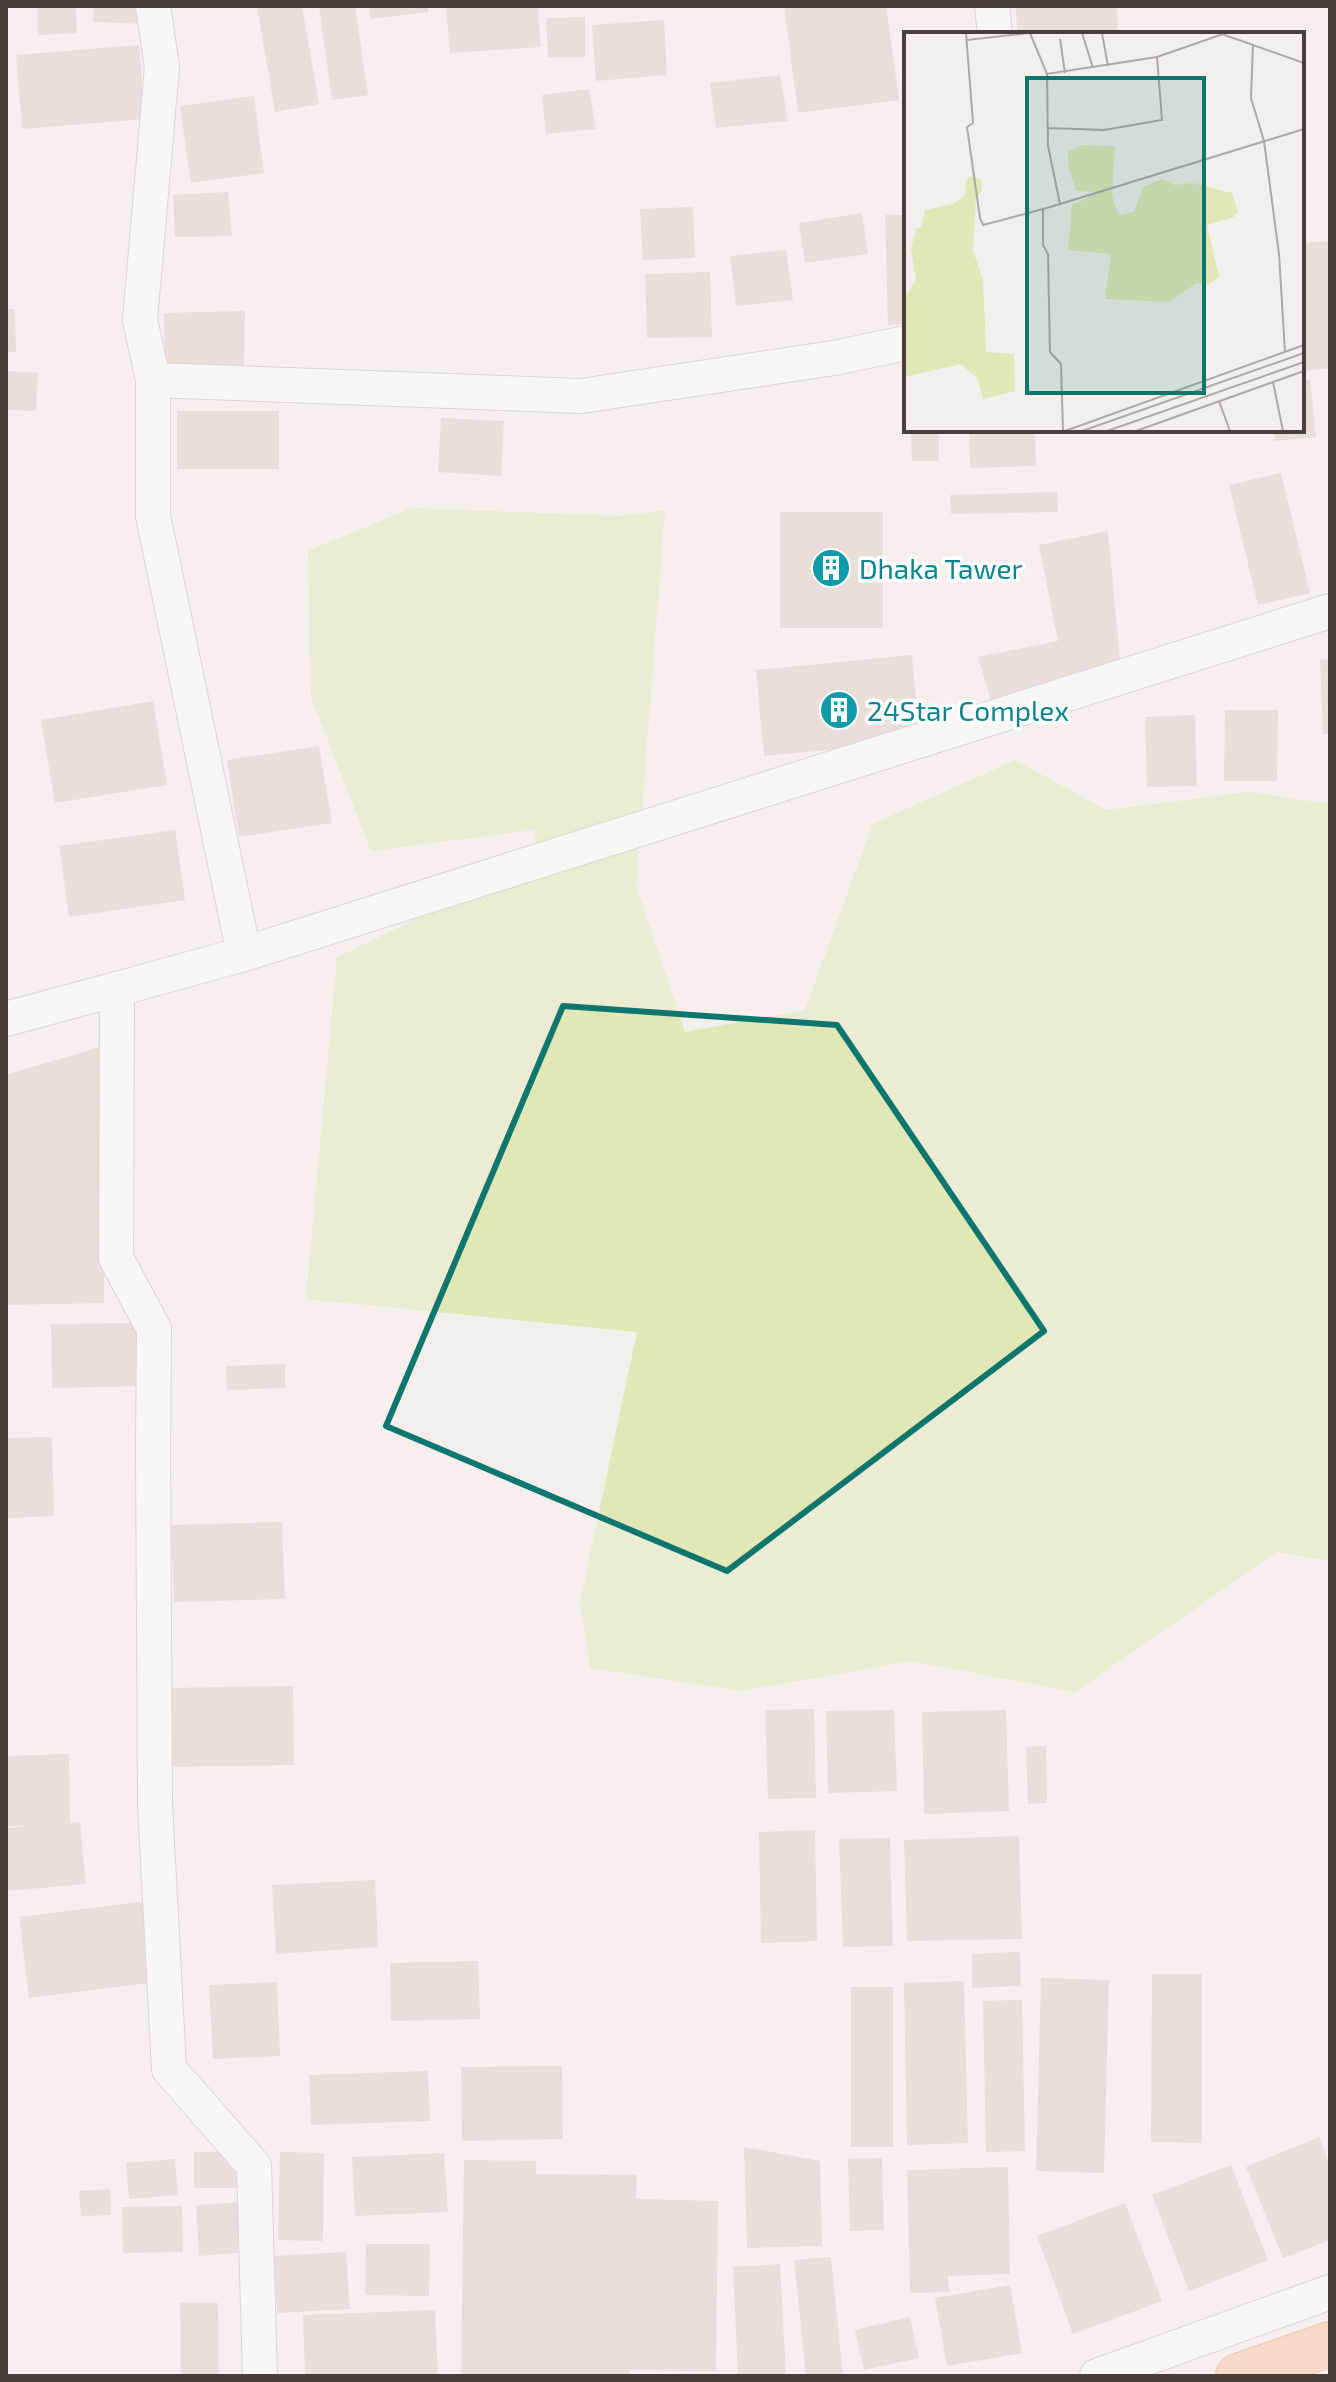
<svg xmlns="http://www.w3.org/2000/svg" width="1336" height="2382" viewBox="0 0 1336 2382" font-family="'Exo 2',sans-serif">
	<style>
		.green { fill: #e1e7b7 }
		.building { fill: #d9cac4 }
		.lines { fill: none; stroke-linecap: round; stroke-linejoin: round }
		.street-casing { stroke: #c3b7b1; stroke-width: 36 }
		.primary-casing { stroke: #df986f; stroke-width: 46 }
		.street { stroke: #fff; stroke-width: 34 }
		.primary { stroke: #fac2a0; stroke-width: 44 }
		.marked { fill: none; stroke: #0f766e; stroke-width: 6; stroke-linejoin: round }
		.labels { text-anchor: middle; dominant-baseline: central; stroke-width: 7; stroke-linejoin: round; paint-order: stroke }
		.culture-label { font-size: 28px; fill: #0d838f; stroke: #fff; text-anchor: start }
		.inset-road { fill: none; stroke: #b0a8a4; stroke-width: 2 }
		.view { fill: #0f766e; fill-opacity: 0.15; stroke: #0f766e; stroke-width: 4 }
		.inset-edge { fill: none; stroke: #493e39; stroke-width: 4 }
	</style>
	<rect width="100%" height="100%" fill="#f5efec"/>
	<polygon class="green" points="412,508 621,516 665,510 636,886 685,1032 805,1010 873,824 1015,760 1106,810 1249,792 1330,804 1330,1561 1277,1552 1075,1692 911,1661 741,1691 590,1668 580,1602 637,1332 306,1299 337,957 539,861 534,830 371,851 311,697 308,551"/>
	<g class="building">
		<polygon points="37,6 76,6 77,33 38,35"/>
		<polygon points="94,6 145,6 145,24 93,22"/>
		<polygon points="257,6 302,6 319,104 275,112"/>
		<polygon points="319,6 355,6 368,95 332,100"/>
		<polygon points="369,6 428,6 428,12 371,19"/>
		<polygon points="472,6 538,6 541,47 450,53 446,8"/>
		<polygon points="784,6 886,6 899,100 798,113"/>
		<polygon points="1016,6 1117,6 1118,34 1017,34"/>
		<polygon points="585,17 585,57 548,57 546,18"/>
		<polygon points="664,20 667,75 596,81 592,25"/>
		<polygon points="139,45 145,119 22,129 16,55"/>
		<polygon points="780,75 788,121 716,128 710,83"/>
		<polygon points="589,89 596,129 546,134 542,95"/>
		<polygon points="254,96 264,173 191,183 180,106"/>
		<polygon points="228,192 232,236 175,237 173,195"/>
		<polygon points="693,207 695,258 643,260 640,209"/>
		<polygon points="862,213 868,254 805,263 799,223"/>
		<polygon points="885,215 906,215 906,324 888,325"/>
		<polygon points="1330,241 1330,368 1302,371 1302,243"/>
		<polygon points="786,250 793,300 736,306 730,256"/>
		<polygon points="710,272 712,337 647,338 645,274"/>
		<polygon points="6,309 15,309 16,352 6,352"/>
		<polygon points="245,311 244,369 165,372 164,313"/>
		<polygon points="6,371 38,373 36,411 6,410"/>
		<polygon points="1310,380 1316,437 1275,441 1273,430 1302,430 1302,381"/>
		<rect x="177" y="411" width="102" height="58"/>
		<polygon points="441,418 504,421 501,476 438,472"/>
		<polygon points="911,430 939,430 939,461 912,461"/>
		<polygon points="969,430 1035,430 1036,466 970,468"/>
		<polygon points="1281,473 1310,593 1258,605 1229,485"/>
		<polygon points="1057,492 1058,512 951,514 950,495"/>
		<rect x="780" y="512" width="103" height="116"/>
		<polygon points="1108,531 1121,671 991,700 978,657 1058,641 1039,545"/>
		<polygon points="912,655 920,741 764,756 756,670"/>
		<polygon points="1330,659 1330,734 1323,734 1320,660"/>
		<polygon points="153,701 167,785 55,803 41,720"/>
		<polygon points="1225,710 1278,710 1277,781 1224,781"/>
		<polygon points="1195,715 1197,786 1147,787 1145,717"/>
		<polygon points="319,746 332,823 239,837 227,760"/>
		<polygon points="175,830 185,900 69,917 59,846"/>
		<polygon points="103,1046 104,1303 6,1305 6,1075"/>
		<polygon points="146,1323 146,1386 52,1388 51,1324"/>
		<polygon points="285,1364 285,1388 227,1390 226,1366"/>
		<polygon points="52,1437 54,1516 6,1518 6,1438"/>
		<polygon points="282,1522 285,1599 174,1602 171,1525"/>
		<polygon points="293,1686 294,1765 172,1767 171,1688"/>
		<polygon points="814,1709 816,1798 768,1799 765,1710"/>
		<polygon points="894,1710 897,1791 828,1793 826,1711"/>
		<polygon points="1006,1710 1009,1811 924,1814 922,1712"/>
		<polygon points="1046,1746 1047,1803 1028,1804 1026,1747"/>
		<polygon points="69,1754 70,1823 80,1822 86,1884 6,1891 6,1828 31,1826 6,1826 6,1756"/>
		<polygon points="815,1830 817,1941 761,1943 759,1832"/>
		<polygon points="1019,1836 1022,1939 907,1941 904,1840"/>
		<polygon points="890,1838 893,1946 843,1947 839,1839"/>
		<polygon points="375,1880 378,1947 276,1954 272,1885"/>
		<polygon points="146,1901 157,1982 29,1998 19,1917"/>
		<polygon points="1020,1952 1021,1986 972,1988 972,1954"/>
		<polygon points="478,1961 480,2019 391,2021 390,1963"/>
		<polygon points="1152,1974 1202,1974 1202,2143 1151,2142"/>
		<polygon points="1041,1978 1109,1980 1104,2173 1036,2171"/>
		<polygon points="964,1981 968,2143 907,2145 904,1983"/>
		<polygon points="277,1982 280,2056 213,2059 209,1985"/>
		<rect x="851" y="1987" width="42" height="160"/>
		<polygon points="1022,2000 1025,2151 986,2152 983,2001"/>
		<polygon points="562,2066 563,2139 462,2141 461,2067"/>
		<polygon points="428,2071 430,2121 311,2125 309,2075"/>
		<polygon points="1319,2137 1330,2165 1330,2240 1283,2258 1246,2167"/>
		<polygon points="744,2147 820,2161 822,2246 747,2248"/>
		<rect x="194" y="2152" width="44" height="36"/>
		<polygon points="280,2152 324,2153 323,2241 278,2240"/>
		<polygon points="444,2153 448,2212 355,2216 352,2157"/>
		<polygon points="882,2158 884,2230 850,2231 848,2159"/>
		<polygon points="175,2159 178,2195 129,2199 126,2163"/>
		<polygon points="464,2160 536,2161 536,2174 637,2175 636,2199 718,2201 716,2371 629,2370 629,2376 461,2376"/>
		<polygon points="1231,2165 1268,2260 1189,2291 1152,2195"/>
		<polygon points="1008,2167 1010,2274 948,2276 949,2292 910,2293 907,2170"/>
		<polygon points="110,2189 111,2215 81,2216 79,2191"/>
		<polygon points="242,2202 246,2252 199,2256 196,2205"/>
		<polygon points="1125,2203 1162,2301 1073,2334 1037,2236"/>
		<polygon points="182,2206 183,2252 123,2253 122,2207"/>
		<polygon points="366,2244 430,2244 429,2296 365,2295"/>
		<polygon points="346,2252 350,2309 277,2313 274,2256"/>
		<polygon points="831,2257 843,2376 806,2376 794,2260"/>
		<polygon points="780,2264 786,2376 738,2376 733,2267"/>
		<polygon points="1010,2285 1022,2353 947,2366 935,2298"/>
		<polygon points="180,2303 218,2303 219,2376 181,2376"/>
		<polygon points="435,2310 438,2375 305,2376 303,2315"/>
		<polygon points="910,2317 919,2358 864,2370 855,2330"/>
	</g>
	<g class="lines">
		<g class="street-casing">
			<g id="street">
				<polyline points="153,6 162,67 140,320 153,380 153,516 244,954 117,989 116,1258 154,1329 153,1449 155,1804 169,2069 254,2166 260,2376"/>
				<polyline points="992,6 995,34"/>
				<polyline points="153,380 581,396 834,358 906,343"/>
				<polyline points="244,954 1330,611"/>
				<polyline points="6,1019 117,989"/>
				<polyline points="1097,2376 1330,2292"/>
			</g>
		</g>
		<g class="primary-casing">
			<polyline id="primary" points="1238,2376 1330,2344"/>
		</g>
		<use href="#street" class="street"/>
		<use href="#primary" class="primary"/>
	</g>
	<path d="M0 0H1336V2382H0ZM563,1006L837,1025L1044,1331L727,1571L386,1426Z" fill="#f5efec" fill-opacity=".55" fill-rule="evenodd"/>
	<path class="marked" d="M563,1006L837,1025L1044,1331L727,1571L386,1426Z"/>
	<defs>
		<g id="building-disc" transform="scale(2)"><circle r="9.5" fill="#0f9aa8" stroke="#fff"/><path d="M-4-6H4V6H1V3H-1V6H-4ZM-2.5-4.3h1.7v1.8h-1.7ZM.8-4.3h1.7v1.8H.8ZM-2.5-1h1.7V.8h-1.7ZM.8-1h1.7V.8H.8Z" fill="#fff"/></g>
	</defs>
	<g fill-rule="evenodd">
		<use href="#building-disc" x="831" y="568"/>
		<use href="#building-disc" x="839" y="710"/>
	</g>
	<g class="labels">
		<g class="culture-label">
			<text x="859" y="568">Dhaka Tawer</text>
			<text x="867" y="710">24Star Complex</text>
		</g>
	</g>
	<g transform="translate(904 32)">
		<rect width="400" height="400" fill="#f5efec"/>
		<path d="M178,113L211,114L208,163L214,183L230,180L239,155L258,147L270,153L289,151L328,161L334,180L330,185L303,193L315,245L303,253L292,251L266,270L201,267L207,222L164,218L168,173L195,160L172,159L165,138L164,119ZM69,144L77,148L78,158L72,167L69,219L79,247L82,320L110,322L111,359L79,367L74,347L57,332L0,345L1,266L12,248L7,217L12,196H17L21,178L49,172L61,163L62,147Z" fill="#e1e7b7"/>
		<path class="inset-road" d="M62,1L69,91L63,95L76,186L79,193L139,177M126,1L143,42L253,25L322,1M178,1L189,36M198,1L204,34M315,1L400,31M156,7L161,41M63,8L124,1M349,12L347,66L360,109L375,222L381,320M143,42L144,114L156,172L139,177V213L144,222L146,320L157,332L159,399M144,96L200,98L258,88L253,25M156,172L400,97M369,350L379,399M315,369L326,399M161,399L400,313M178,399L400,321M203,399L400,330M232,399L400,339"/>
		<path class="view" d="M123,46H300V361H123Z"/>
		<rect width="400" height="400" class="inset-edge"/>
	</g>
	<rect width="1336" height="2382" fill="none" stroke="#493e39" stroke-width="16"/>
</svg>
